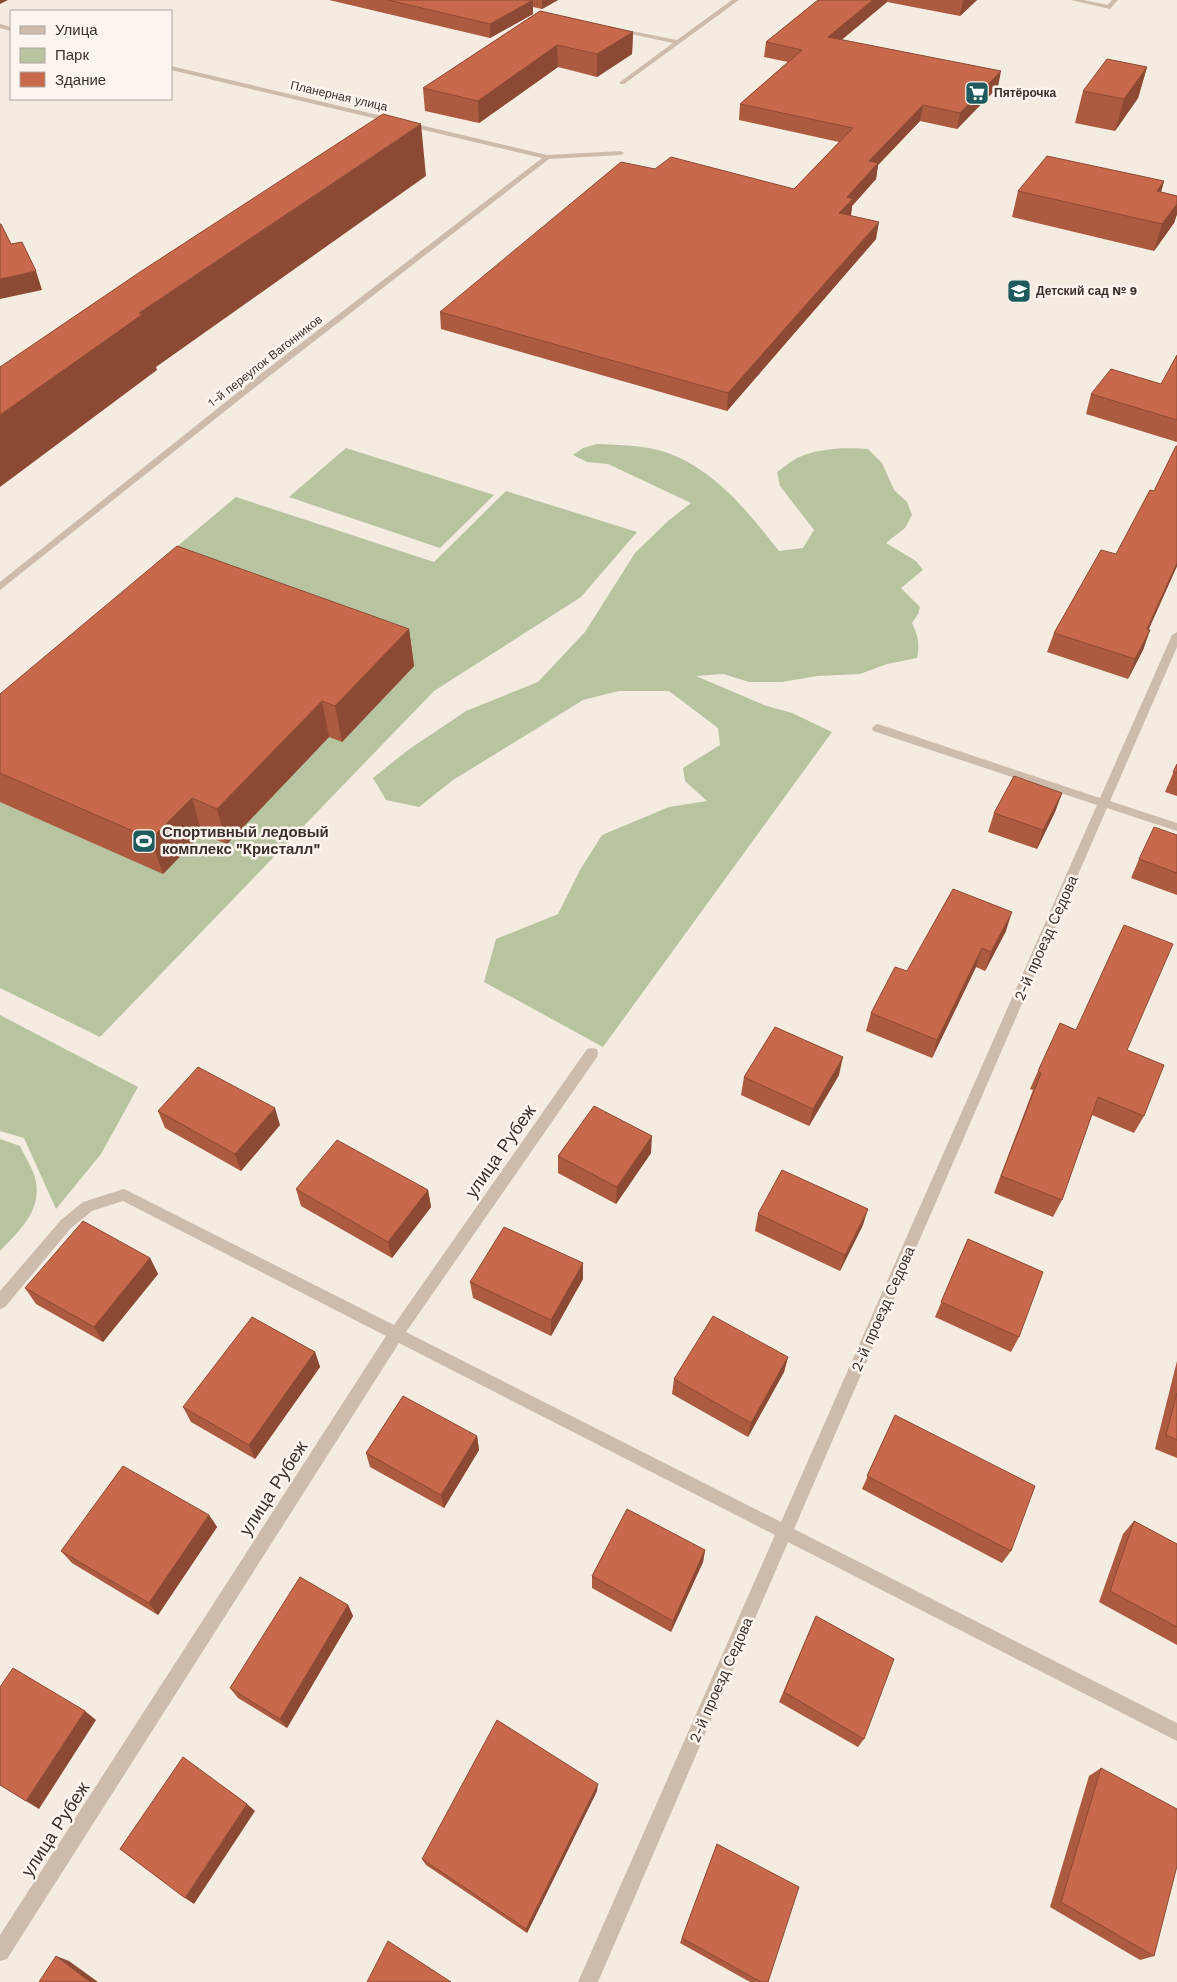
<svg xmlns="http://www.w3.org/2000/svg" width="1177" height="1982" viewBox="0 0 1177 1982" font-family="'Work Sans',sans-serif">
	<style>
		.green { fill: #b8c4a0 }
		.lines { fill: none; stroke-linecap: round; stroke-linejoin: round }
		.street { fill: #cdbbac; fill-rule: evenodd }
		.wall { fill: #ac5a40 }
		.shaded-wall { fill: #8c4a34 }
		.building { fill: #c8694b; stroke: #8c4a34 }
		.labels { text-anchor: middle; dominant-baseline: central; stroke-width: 5; stroke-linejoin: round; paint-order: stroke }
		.far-poi-label { font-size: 12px; font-weight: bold; fill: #3b302b; stroke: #fbf5ee; text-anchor: start }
		.far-street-label { font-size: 12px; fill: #3b302b; stroke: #fbf5ee }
		.poi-label { font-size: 15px; font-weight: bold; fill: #3b302b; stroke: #fbf5ee; text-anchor: start }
		.street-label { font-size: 15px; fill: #3b302b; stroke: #fbf5ee }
		.near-street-label { font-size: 18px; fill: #3b302b; stroke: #fbf5ee }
	</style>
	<rect width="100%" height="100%" fill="#f4ebe1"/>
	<g class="green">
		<path d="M597,444C619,445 644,445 665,452C715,469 748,512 779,551L803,548L814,530L780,486L777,472C783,468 790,462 797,458C818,448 845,447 868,449L882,463L894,490L907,502L912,515L905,528L886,543L916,561L923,570L901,588L920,607L918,614L912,623C918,635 920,644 917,658L887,664L860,674L817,676L782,682H749L723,674L696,676L764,705L792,713L832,732L603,1047L484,982L496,939L558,914L580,870L602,835L669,807L707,801L685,781L683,768L720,745L718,728L669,691H619L583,700L453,780L419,807L386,800L373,778L408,750L466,711L538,682L585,632L635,553L668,521L691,503L608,464L587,462L573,455L583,448Z"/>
		<polygon points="346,448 494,495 440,548 289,497"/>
		<polygon points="506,491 637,532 581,597 434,691 100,1037 0,988 0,695 236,497 434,562"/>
		<polygon points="0,1015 138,1087 101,1154 56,1209 24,1138 0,1131"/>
		<path d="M0,1139L20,1146C25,1157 34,1170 36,1182C41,1212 19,1231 0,1251Z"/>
	</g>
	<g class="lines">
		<g class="street">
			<polygon points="732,0 739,0 624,84 620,84 620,82 673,43 603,28 601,25 677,40"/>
			<polygon points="1071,0 1083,0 1108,5 1112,0 1118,0 1110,9"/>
			<polygon points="0,24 11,27 11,31 0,28"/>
			<polygon points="171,66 547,155 621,151 624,153 621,155 549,159 263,381 0,590 0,582 257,377 542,158 171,70"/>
			<polygon points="1177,632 1177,647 1110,801 1177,823 1177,831 1107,808 794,1529 1177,1723 1177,1741 788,1542 598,1982 578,1982 775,1535 399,1343 7,1959 0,1961 0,1935 386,1336 123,1201 92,1211 71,1228 5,1307 0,1309 0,1291 61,1220 83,1202 124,1189 394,1325 587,1049 592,1048 597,1049 598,1053 597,1057 406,1332 781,1522 1097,805 873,731 872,728 877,724 881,725 1100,798 1172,635"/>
		</g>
	</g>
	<g class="wall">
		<polygon points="329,0 558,0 542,9 533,7 533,14 490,38"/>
		<polygon points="818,0 977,0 960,16 887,2 841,40 998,87 957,129 920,121 878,165 876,179 852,206 851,215 876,239 727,411 441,329 440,312 655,169 794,189 839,142 739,120 740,104 788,62 764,57 766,42"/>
		<polygon points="540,11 633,32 632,54 597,77 558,67 479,123 425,111 423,88"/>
		<polygon points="1147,67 1138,98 1115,131 1075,123 1083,91"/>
		<polygon points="1164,181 1161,192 1177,196 1177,214 1174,223 1154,251 1012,217 1018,191"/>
		<polygon points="1177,355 1177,442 1086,414 1091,394 1161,384"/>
		<polygon points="1177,446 1177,566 1148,630 1150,630 1143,650 1128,679 1047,652 1054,633 1116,554 1154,491"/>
		<polygon points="409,629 414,666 342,742 329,737 227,844 202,834 163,874 0,802 0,694"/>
		<polygon points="1177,764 1177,796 1165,792"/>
		<polygon points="1062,793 1055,812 1037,849 988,832 994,813"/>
		<polygon points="1177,835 1177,895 1131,878 1139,859"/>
		<polygon points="1006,931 985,971 976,967 932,1058 866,1031 871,1013 907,971"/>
		<polygon points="1127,1050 1144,1116 1134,1133 1092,1115 1062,1200 1053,1217 994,1193 1033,1090 1030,1089 1038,1071"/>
		<polygon points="839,1075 809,1126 741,1095 744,1077"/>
		<polygon points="158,1111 280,1125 241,1171 165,1128"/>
		<polygon points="651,1153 616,1204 558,1173 558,1156"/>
		<polygon points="296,1189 428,1190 431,1207 392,1258 301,1206"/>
		<polygon points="758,1214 863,1225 840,1271 755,1231"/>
		<polygon points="968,1239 1019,1337 1011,1352 935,1317"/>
		<polygon points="150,1258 158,1274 103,1342 36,1304 25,1288"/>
		<polygon points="583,1279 551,1336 473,1298 470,1282"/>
		<polygon points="315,1352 320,1367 255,1459 191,1422 183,1407"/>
		<polygon points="788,1357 784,1372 748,1437 672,1394 674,1379"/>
		<polygon points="1177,1361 1177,1458 1155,1449"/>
		<polygon points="895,1415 1011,1551 1002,1563 862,1489"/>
		<polygon points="477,1436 479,1450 444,1508 370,1467 366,1453"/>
		<polygon points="209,1515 217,1527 158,1615 72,1563 61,1551"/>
		<polygon points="1134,1521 1177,1544 1177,1645 1099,1602 1123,1534"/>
		<polygon points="705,1550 703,1562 671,1632 592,1588 592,1576"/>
		<polygon points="348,1605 353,1616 287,1728 238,1698 230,1688"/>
		<polygon points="816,1616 864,1739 858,1747 779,1702"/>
		<polygon points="1101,1768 1154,1956 1140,1960 1050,1907 1089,1776"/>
		<polygon points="597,1791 527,1933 426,1865 422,1859"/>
		<polygon points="717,1844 768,1982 750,1982 680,1943"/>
	</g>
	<g class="shaded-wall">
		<polygon points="0,0 8,0 0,4"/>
		<polygon points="533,0 533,14 490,38 490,24"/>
		<polygon points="542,0 558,0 542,9"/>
		<polygon points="873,0 887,0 887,2 826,53 828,37"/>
		<polygon points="964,0 977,0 960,16 963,1"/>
		<polygon points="633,32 632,54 597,77 597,54"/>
		<polygon points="557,45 558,67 479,123 478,101"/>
		<polygon points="1147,67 1138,98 1115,131 1124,99"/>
		<polygon points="1001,71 998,87 957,129 960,113"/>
		<polygon points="923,105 920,121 878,165 876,179 852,206 851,215 839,213 847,197 869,161"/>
		<polygon points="421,124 426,176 156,367 157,370 0,487 0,415 139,313"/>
		<polygon points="1164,181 1157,207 1157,191"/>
		<polygon points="1177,204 1177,214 1174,223 1154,251 1162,224"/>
		<polygon points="879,222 876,239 727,411 728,393"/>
		<polygon points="36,271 42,290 0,299 0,279"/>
		<polygon points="1177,563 1177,566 1140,649 1147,629"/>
		<polygon points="409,629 414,666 342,742 335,706"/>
		<polygon points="1150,630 1143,650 1128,679 1135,659"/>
		<polygon points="322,701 329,737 227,844 217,809"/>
		<polygon points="1062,793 1055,812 1037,849 1043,830"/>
		<polygon points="192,798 202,834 163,874 151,839"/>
		<polygon points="1012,912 1006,931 985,971 991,952"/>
		<polygon points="982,948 976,967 932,1058 937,1040"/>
		<polygon points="843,1057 839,1075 809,1126 813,1109"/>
		<polygon points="275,1108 280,1125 241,1171 235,1154"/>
		<polygon points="652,1136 651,1153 616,1204 617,1187"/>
		<polygon points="428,1190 431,1207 392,1258 388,1242"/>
		<polygon points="868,1209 863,1225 840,1271 845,1255"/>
		<polygon points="150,1258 158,1274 103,1342 94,1327"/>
		<polygon points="583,1263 583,1279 551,1336 551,1320"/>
		<polygon points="315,1352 320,1367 255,1459 249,1445"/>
		<polygon points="788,1357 784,1372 748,1437 751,1423"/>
		<polygon points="477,1436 479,1450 444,1508 441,1495"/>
		<polygon points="209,1515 217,1527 158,1615 149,1603"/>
		<polygon points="705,1550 703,1562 671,1632 673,1621"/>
		<polygon points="348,1605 353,1616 287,1728 280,1719"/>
		<polygon points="85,1711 96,1720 39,1809 26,1801"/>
		<polygon points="598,1784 597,1791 527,1933 526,1929"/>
		<polygon points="247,1804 255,1811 194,1904 185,1898"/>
		<polygon points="56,1956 69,1961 98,1982 90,1982"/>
	</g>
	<g class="building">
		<polygon points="388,0 533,0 490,24"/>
		<polygon points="818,0 873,0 828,37 1001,71 960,113 923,105 869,161 878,163 847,197 853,199 839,213 879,222 728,393 440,312 621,162 655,169 671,157 794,189 853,128 740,104 802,50 766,42"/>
		<polygon points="540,11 633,32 597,54 557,45 478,101 423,88"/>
		<polygon points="1107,59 1147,67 1124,99 1083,91"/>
		<polygon points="383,114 421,124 139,313 143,314 0,415 0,367 140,272"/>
		<polygon points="1047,156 1164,181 1157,191 1177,196 1177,204 1162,224 1018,191"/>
		<polygon points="0,224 1,224 11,244 22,242 36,271 0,279"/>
		<polygon points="1177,355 1177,420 1091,394 1111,369 1161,384"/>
		<polygon points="1176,446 1177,446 1177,563 1147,629 1150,630 1135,659 1054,633 1101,550 1116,554 1150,490 1154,491"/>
		<polygon points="177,546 409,629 335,706 322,701 217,809 192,798 151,839 0,773 0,694"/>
		<polygon points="1177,764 1177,773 1173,772"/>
		<polygon points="1014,776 1062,793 1043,830 994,813"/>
		<polygon points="1154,827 1177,835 1177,873 1139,859"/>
		<polygon points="953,889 1012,912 991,952 982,948 937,1040 871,1013 895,967 907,971"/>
		<polygon points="1124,925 1173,944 1127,1050 1164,1065 1144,1116 1098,1097 1062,1200 1001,1176 1041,1073 1038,1071 1060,1023 1076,1030"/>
		<polygon points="775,1027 843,1057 813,1109 744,1077"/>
		<polygon points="198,1067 275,1108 235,1154 158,1111"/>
		<polygon points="594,1106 652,1136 617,1187 558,1156"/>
		<polygon points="337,1140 428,1190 388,1242 296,1189"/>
		<polygon points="782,1170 868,1209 845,1255 758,1214"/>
		<polygon points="83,1221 150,1258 94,1327 25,1288"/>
		<polygon points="504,1227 583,1263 551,1320 470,1282"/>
		<polygon points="968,1239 1043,1272 1019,1337 941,1302"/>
		<polygon points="713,1316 788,1357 751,1423 674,1379"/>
		<polygon points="252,1317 315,1352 249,1445 183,1407"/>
		<polygon points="1177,1393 1177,1440 1166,1435"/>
		<polygon points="403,1396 477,1436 441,1495 366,1453"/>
		<polygon points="895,1415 1035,1486 1011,1551 867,1476"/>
		<polygon points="123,1466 209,1515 149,1603 61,1551"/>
		<polygon points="627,1509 705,1550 673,1621 592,1576"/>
		<polygon points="1134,1521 1177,1544 1177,1627 1110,1591"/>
		<polygon points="300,1577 348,1605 280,1719 230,1688"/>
		<polygon points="816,1616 894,1659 864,1739 784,1692"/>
		<polygon points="13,1668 85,1711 26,1801 0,1785 0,1687"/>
		<polygon points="497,1720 598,1784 526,1929 422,1859"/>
		<polygon points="183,1757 247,1804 185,1898 120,1849"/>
		<polygon points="1101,1768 1177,1809 1177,1866 1154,1956 1061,1902"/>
		<polygon points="717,1844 799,1887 768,1982 761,1982 682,1938"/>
		<polygon points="388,1941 451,1982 367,1982"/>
		<polygon points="56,1956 90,1982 39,1982"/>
	</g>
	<defs>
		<g id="supermarket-square" transform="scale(1.25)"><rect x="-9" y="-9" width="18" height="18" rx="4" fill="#1f5a5e" stroke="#fbf5ee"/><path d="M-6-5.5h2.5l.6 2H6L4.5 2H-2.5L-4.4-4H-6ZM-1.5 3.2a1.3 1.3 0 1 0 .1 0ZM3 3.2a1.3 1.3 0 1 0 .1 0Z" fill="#fff"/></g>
		<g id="school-square" transform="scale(1.25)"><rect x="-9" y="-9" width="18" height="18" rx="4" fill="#1f5a5e" stroke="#fbf5ee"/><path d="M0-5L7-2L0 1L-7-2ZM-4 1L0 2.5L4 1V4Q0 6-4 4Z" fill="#fff"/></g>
		<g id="stadium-square" transform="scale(1.25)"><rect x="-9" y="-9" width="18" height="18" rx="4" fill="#1f5a5e" stroke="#fbf5ee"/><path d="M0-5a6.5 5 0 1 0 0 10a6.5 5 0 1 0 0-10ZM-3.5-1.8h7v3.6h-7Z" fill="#fff"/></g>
	</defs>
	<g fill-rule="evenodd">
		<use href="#supermarket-square" x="977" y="93"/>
		<use href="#school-square" x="1019" y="291"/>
		<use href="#stadium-square" x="144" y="841"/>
	</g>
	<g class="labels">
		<g class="far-poi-label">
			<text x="994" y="93">Пятёрочка</text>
			<text x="1036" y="291">Детский сад № 9</text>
		</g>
		<g class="far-street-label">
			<text transform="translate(339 96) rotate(13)">Планерная улица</text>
			<text transform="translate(265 361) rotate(-38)">1-й переулок Вагонников</text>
		</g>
		<g class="poi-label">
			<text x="162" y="832">Спортивный ледовый<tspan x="162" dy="17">комплекс "Кристалл"</tspan></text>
		</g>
		<g class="street-label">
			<text transform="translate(1046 938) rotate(-66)">2-й проезд Седова</text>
			<text transform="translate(883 1309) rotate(-66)">2-й проезд Седова</text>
			<text transform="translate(721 1680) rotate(-66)">2-й проезд Седова</text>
		</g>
		<g class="near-street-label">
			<text transform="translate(500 1151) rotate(-55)">улица Рубеж</text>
			<text transform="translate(273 1488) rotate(-57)">улица Рубеж</text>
			<text transform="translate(55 1829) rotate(-57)">улица Рубеж</text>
		</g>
	</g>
	<rect x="10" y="10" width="162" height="90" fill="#fbf5ee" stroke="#aea6a0"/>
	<rect x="20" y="26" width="25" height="8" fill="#cdbbac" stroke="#aea6a0"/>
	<text x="55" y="35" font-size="15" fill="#3b302b">Улица</text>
	<rect x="20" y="48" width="25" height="15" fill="#b8c4a0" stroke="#aea6a0"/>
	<text x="55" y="60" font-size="15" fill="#3b302b">Парк</text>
	<rect x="20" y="72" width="25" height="15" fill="#c8694b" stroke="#aea6a0"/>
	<text x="55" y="85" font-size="15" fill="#3b302b">Здание</text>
</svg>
